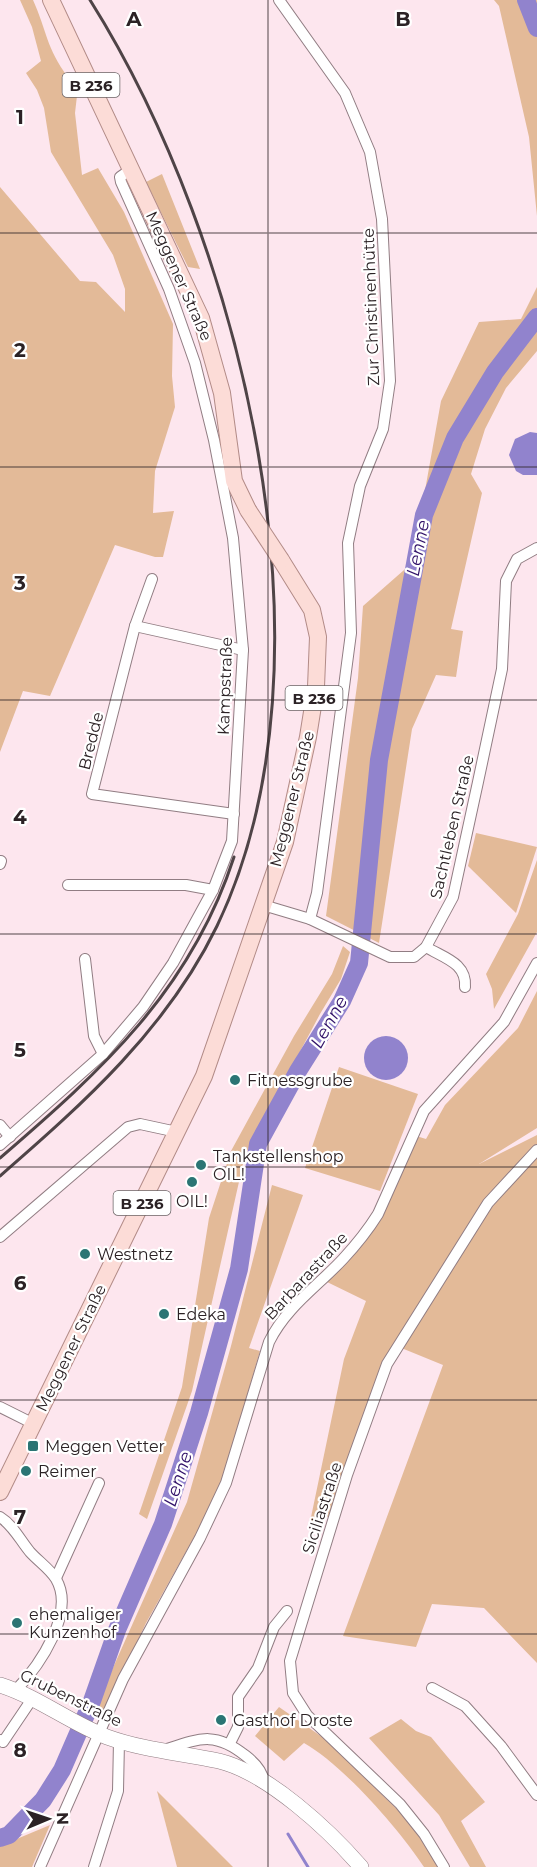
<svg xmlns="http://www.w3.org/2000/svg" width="537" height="1867" viewBox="0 0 537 1867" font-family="Montserrat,sans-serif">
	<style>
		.green { fill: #e3ba98 }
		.water { fill: #9183cd }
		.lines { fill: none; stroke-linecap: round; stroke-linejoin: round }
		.stream { stroke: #9183cd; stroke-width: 3 }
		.river { stroke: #9183cd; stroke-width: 18 }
		.minor-casing { stroke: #917d83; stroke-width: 12 }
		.secondary-casing { stroke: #917d83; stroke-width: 16 }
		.primary-casing { stroke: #b28b87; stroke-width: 18 }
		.minor { stroke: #fff; stroke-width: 10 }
		.secondary { stroke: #fff; stroke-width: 15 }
		.primary { stroke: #fcdcd7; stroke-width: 16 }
		.rail { stroke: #4f4447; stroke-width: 3 }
		.primary-bridge-casing { stroke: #b28b87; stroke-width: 18; stroke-linecap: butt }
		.primary-bridge { stroke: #fcdcd7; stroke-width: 16 }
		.grid { fill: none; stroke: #2b2225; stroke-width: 1.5; stroke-opacity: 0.55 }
		.poi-dot { fill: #2b7574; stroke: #fff; stroke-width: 2 }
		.labels { text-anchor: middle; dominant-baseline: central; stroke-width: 4.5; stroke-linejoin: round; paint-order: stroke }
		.shield { fill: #fff; stroke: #6b6466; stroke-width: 1.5 }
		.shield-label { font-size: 15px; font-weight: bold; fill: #2b2225 }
		.street-label { font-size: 16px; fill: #2b2225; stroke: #fff }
		.poi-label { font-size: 16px; fill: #2b2225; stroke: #fff; text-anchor: start }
		.water-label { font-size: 18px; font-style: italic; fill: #301168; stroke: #fff }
		.grid-label { font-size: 20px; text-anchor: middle; font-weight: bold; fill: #2b2225; stroke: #fff; stroke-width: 4.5; stroke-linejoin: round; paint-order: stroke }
	</style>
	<rect width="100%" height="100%" fill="#fde6ee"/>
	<g class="green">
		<path d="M20,0H33C47,31 46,48 68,77L73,76L78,87L75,113L82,175L98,168L124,212L173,324L172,376L175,407L155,471L153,513L174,511L163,557H155L115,545L50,696L23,691L0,752V187L80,281L96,282L125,312V289L113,255L51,152L44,108L37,90L26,73L41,61L32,27Z"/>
		<polygon points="494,0 537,0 537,216 529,137 499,6"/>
		<polygon points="162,174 200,269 188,267 146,182"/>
		<polygon points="537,287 537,351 506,388 485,429 471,474 482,493 451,629 463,631 456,677 436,675 412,729 379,943 326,916 358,678 363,606 412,563 441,401 479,322 521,319"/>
		<polygon points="476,833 537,847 516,913 468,866"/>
		<polygon points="537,860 537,932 494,1009 492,989 486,974 518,914"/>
		<polygon points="343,946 350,952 341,979 320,1014 245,1155 192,1391 147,1519 139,1514 182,1387 209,1218 231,1151 294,1036 332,974"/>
		<polygon points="537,991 537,1128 479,1164 537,1135 537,1663 484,1608 432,1604 416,1647 343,1636 443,1365 394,1345 330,1516 310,1522 344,1359 366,1301 325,1281 371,1234 413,1135 426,1139 445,1105 518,1028"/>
		<polygon points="339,1067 418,1094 380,1191 305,1168"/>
		<polygon points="272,1185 303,1195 249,1348 260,1351 223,1478 197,1532 146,1623 106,1708 91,1717 187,1502 231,1346"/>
		<path d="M279,1707L325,1739L412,1824L439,1867H424C399,1829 343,1765 304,1743L284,1761L255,1736Z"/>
		<polygon points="401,1719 416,1731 431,1737 485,1802 461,1821 486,1867 470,1867 439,1815 369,1738"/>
		<polygon points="157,1791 233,1867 177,1867"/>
		<polygon points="50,1825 32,1867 0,1867 0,1846"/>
	</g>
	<g class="water">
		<polygon points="530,432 537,433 537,475 523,475 516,471 509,455 515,439"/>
		<circle cx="386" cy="1058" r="22"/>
	</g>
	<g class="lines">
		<polyline class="stream" points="288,1834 308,1867"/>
		<g class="river">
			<polyline points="526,0 537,28"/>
			<polyline points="0,1838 9,1835 43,1800 62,1770 92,1701 117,1630 163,1524 199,1413 239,1269 258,1144 298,1071 342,1001 359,963 379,760 424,515 455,438 495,372 537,317"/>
		</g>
		<g class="minor-casing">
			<g id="minor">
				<polyline points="279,0 345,93 370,152 382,219 390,381 383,429 360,486 348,543 351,633 317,893 310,919"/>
				<polyline points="152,579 135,626 92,794 234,814"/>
				<polyline points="135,626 243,650"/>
				<polyline points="0,864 1,861"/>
				<polyline points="68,885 186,885 213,890"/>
				<polyline points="263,905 310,919 390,957 414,957 426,947 453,897 478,782 502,669 506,581 517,559 537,548"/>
				<path d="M426,947C444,958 467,963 465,987"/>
				<polyline points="85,959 94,1036 103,1054"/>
				<polyline points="0,1125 10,1137"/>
				<polyline points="0,1145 103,1054 143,1007 173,963 213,890 232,841 243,650 233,538 214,440 195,363 169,289 121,182 120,177 130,170"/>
				<polyline points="0,1237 128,1127 140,1124 177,1132"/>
				<polyline points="0,1407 34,1424"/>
				<path d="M0,1517C13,1525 20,1540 30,1552C38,1561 50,1569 56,1579C76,1613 39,1666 16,1690"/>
				<polyline points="56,1578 99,1483"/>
				<polyline points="432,1688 465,1706 501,1746 537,1795"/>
				<polyline points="0,1740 3,1742 32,1699"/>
				<polyline points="230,1743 238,1727 238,1697 258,1668 274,1627 287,1611"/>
				<path d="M164,1750C200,1738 215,1731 246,1756C255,1763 263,1771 264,1783"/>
				<path d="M40,1867L123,1679L200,1538L226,1483L269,1342C286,1307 318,1286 343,1259C356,1245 368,1230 378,1214L424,1111L504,1022L537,963"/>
				<polyline points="94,1867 118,1791 119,1741"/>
				<polyline points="444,1867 424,1834 400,1804 307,1715 293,1693 290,1661 347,1475 387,1364 488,1203 537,1150"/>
			</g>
		</g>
		<g class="secondary-casing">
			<path id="secondary" d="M0,1685C38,1697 70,1723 107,1737C143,1750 182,1753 219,1761C268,1773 329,1830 361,1867"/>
		</g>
		<g class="primary-casing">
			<g id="primary">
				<polyline points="51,0 201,318 222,393 234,481 248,510"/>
				<polyline points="0,1492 204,1076 285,842 308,737 316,687 318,637 312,610 281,560"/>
			</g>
		</g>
		<use href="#minor" class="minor"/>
		<use href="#secondary" class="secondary"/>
		<use href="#primary" class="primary"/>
		<g class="rail">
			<path d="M0,1158C102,1070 191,990 234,857"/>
			<path d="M0,1176C85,1102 167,1029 217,926C345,659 241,240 90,0"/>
		</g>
		<g class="primary-bridge-casing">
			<polyline id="primary-bridge" points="248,510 281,560"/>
		</g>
		<use href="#primary-bridge" class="primary-bridge"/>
	</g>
	<path class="grid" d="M268,0V1867M0,233H537M0,467H537M0,700H537M0,934H537M0,1167H537M0,1400H537M0,1634H537"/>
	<g class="poi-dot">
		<circle cx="235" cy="1080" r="6"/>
		<circle cx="201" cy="1165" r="6"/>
		<circle cx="192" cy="1182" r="6"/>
		<circle cx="85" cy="1254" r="6"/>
		<circle cx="164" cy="1314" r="6"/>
		<rect x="27" y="1440" width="12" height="12" rx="3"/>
		<circle cx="26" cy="1471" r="6"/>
		<circle cx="17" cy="1623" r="6"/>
		<circle cx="221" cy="1720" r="6"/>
	</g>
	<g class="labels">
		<g class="shield">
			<rect x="62.5" y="73" width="57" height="24" rx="4.5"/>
			<rect x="285.5" y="686" width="57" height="24" rx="4.5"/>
			<rect x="113.5" y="1191" width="57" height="24" rx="4.5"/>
		</g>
		<g class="shield-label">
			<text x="91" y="85">B 236</text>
			<text x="314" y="698">B 236</text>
			<text x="142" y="1203">B 236</text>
		</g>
		<g class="street-label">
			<text transform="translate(179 276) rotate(66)">Meggener Straße</text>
			<text transform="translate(371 307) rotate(-92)">Zur Christinenhütte</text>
			<text transform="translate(225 686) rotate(-88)">Kampstraße</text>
			<text transform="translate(91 741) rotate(-76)">Bredde</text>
			<text transform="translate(292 799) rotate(-76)">Meggener Straße</text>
			<text transform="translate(452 827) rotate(-77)">Sachtleben Straße</text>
			<text transform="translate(306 1276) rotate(-47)">Barbarastraße</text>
			<text transform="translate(71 1348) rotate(-64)">Meggener Straße</text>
			<text transform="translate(322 1508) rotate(-72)">Siciliastraße</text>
			<text transform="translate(71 1698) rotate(26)">Grubenstraße</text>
		</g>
		<g class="poi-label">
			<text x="247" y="1080">Fitnessgrube</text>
			<text x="213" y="1156">Tankstellenshop<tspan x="213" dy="18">OIL!</tspan></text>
			<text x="192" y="1201" text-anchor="middle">OIL!</text>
			<text x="97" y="1254">Westnetz</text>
			<text x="176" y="1314">Edeka</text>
			<text x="45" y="1446">Meggen Vetter</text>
			<text x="38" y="1471">Reimer</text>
			<text x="29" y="1614">ehemaliger<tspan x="29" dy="18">Kunzenhof</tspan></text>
			<text x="233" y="1720">Gasthof Droste</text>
		</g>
		<g class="water-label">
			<text transform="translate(418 548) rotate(-79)">Lenne</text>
			<text transform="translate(329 1022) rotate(-61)">Lenne</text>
			<text transform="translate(178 1479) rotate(-72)">Lenne</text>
		</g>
	</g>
	<g class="grid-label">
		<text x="134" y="26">A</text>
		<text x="403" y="26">B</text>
		<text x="20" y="124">1</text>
		<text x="20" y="357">2</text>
		<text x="20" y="590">3</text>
		<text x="20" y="824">4</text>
		<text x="20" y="1057">5</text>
		<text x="20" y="1290">6</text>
		<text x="20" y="1524">7</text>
		<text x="20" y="1757">8</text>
	</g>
	<g transform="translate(48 1819) rotate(88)" stroke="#ffffff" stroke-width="4.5" paint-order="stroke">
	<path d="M0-4.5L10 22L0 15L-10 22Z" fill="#2b2225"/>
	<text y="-9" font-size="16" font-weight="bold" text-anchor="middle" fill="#2b2225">N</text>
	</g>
</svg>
